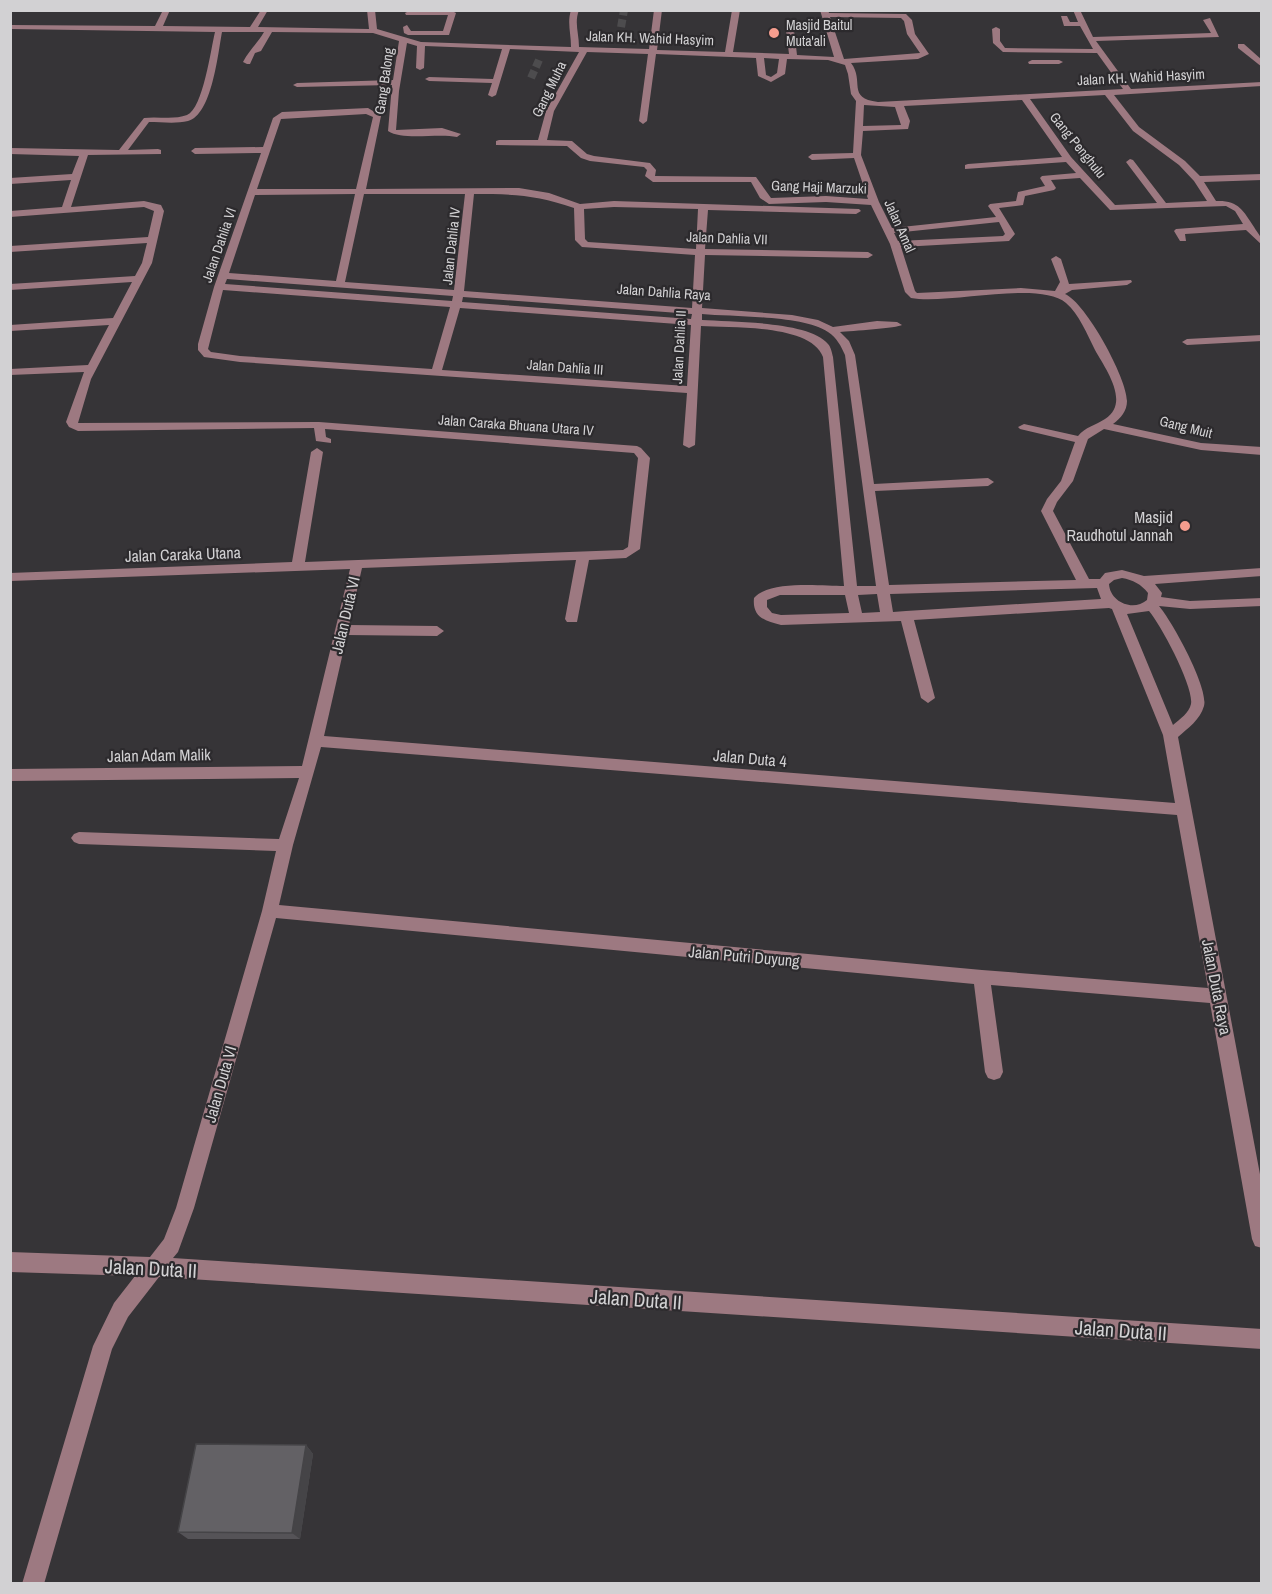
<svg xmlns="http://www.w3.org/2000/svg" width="1272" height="1594" viewBox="0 0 1272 1594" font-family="'Archivo Narrow',sans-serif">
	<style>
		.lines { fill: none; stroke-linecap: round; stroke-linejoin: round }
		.minor-tunnel { stroke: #4d4c4e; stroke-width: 8; stroke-dasharray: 8 4; stroke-linecap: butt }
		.minor { fill: #9d7981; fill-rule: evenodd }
		.wall { fill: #555357 }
		.shaded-wall { fill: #454447 }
		.building { fill: #636165; stroke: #454447; stroke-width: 1.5 }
		.poi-dot { fill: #f59d8e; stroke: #2c2a2d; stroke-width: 2 }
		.labels { text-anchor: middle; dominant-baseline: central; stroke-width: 4.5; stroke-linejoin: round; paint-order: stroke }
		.far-poi-label { font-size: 14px; fill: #d2d1d3; stroke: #2c2a2d; text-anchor: start }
		.far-street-label { font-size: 14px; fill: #d2d1d3; stroke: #2c2a2d }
		.poi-label { font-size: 16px; fill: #d2d1d3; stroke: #2c2a2d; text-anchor: end }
		.street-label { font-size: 16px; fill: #d2d1d3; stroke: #2c2a2d }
		.near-street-label { font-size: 20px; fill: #d2d1d3; stroke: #2c2a2d }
	</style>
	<rect width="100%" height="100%" fill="#363437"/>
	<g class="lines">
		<g class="minor-tunnel">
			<polyline points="619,39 624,10"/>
			<polyline points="531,78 539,60"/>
		</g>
		<g class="minor">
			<path d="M163,10H170L163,26L250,27L261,10H268L258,27L369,29L367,10H375L377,29L421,42L571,47C571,33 567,23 571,10H579C574,23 579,33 579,47L649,49L654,10H662L657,50L725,52L732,10H740L733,52L789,54L786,30L790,28L794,30L797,55L834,57L820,10H828L829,13L906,14L912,20L915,34L929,54L918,59L851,63C865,81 846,98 878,102L1123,89L1097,53L1003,52L993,43L992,29L996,27L1000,29V41L1005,48L1093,49L1080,26H1064L1061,16H1067L1070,22H1078L1073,10H1080L1093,37L1211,33L1203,20L1210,18L1219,37L1096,41L1131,89L1262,82V86L1114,95L1139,127L1185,161L1200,176L1262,174V180L1204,182L1216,201C1238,200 1243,210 1254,227C1258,234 1262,236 1262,245L1246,230L1185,234L1186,241H1180L1174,231L1176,229L1243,224L1235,211L1226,206L1110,210L1080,178L1051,180L1056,188L1054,190L1025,196L1023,205L999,208L1015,234L1009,241L901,247L915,291L917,293L1021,288L1055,291L1060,282L1051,259L1056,256L1061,259L1069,284L1131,280L1132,282L1127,285L1072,290L1065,294C1086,303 1127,378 1127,401C1127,411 1121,418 1113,424L1201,443L1262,447V455L1201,450L1104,429L1088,439L1073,481L1057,502L1053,511L1089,579H1100L1105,573L1122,570L1144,576L1262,568V576L1155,584L1162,593L1161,597L1190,601L1262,598V606L1190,609L1159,606C1172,621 1209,688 1204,706C1200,720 1188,728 1178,737L1262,1185V1248L1255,1246L1252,1239L1210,1003L991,985L1003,1072L1000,1078L994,1080L988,1078L985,1072L974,984L276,918L194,1208L178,1252L173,1258L1262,1329V1349L159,1277L128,1317L112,1349L44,1584H22L93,1346L114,1303L135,1276L10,1272V1252L150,1257L164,1239L176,1208L262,911L276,851L79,844L74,842L71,838L74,834L79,832L279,839L299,778L10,781V769L302,766L350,569L10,581V573L292,562L311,452L317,448L323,452L305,562L623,550L628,547L638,458L634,453L325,429L326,437L331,439V443L316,441L314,428L78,431L69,427L66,422L84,372L10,375V369L88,365L109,325L10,331V325L113,318L132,282L10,290V284L135,276L142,263L147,243L10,252V246L148,237L154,211L144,207L10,217V211L62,207L71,180L10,184V178L72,174L79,156L10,154V148L119,150L144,118C157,116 174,120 187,115C203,109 211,48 215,32L10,29V25L155,26ZM830,17L901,18L904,21L907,34L920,53L844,59ZM222,32H264C257,44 249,50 243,62L247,64H250L255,53L261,51L272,32L373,33L399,41L393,80L297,83L293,85L297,87L392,85L388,131C403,141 437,133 457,137L461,134L442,128L396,130L399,91L407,43L417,46L416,68L420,70L424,68L425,46L502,49L493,79L429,77L425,79L429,81L492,83L488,95L492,97L496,95L510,49L579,52L546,111L538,140H499L496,141V145L567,146L581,158L590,161L644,167L647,170L645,176L653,182H751L760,198L769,204L826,202L871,205L890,244L905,292L911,298C948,305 1039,280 1066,303C1079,314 1087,334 1095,350C1105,368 1131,403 1105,419C1096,425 1085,427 1078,436L1024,424L1018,427L1020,429L1075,442L1061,481L1047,499L1041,511L1076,580L889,585L875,491L988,486L994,482L988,478L874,484L855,355L849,341L840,332C851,331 898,328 902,325L897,322L877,321L833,327L818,320L792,315L702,308L705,255L868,258L873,255L868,252L705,249L708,210L856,214L861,211L859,209L614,201L580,204L549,193L519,188L366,189L381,116L368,108L282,112L273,118L263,147L195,148L191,151L195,154L261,153L214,287L198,344V350L204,357L240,362L687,393L683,445L689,448L695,445L701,326C732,328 811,324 823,357L844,586C822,586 769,580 754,598C752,617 765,621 781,625L901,621L921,698L928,703L935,698L914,620L1109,608L1112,609L1163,735L1175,803L324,736L347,635L437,636L444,631L437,626L349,625L362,568L576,560L565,619L567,622H577L589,560L626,558L640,549L650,458L641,448L637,446L319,422L78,423L91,379L152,263L164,211L161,205L144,201L71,207L88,155L161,154V150L158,149L128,150L149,122C161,122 176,124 188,121C212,115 218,53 222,32ZM587,52L648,54L639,121L643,124L647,121L656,54L756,58L758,76L771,82L785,74L787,59L828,60L845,65L848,74L851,94L856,101L853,153L812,154L808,157L812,160L854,158L868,199L826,196L771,198L756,177L655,176L656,170L650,163L594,156L587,154L572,141L547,140L554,111ZM764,58L779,59L777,73L771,77L766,75ZM1105,95L1133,131L1179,165L1194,181L1207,201L1166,203L1133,160L1130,159L1126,162L1157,203L1115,205L1071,157L1030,99ZM1022,100L1062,157L968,164L965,165V169L1066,162L1076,173L1042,176L1040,178L1045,186L1018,192L1016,201L990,204L988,206L996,217L892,228L879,202L861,155L863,131L908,129L910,121L904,106ZM864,105L895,107L901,125L863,126ZM366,114L373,117L356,189H257L281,119ZM355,194L336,281L229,273L255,195ZM364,194H465L454,290L345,282ZM474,194C514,194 537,195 574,208L575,240L582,247L695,255L692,308L464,291ZM614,207L698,209L696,249L588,242L585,239L584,209ZM999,222L1005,234L1003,236L898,241L894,233ZM227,279L453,296L452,301L225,284ZM223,290L450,307L432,369L240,356L211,352L208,349ZM463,297L692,314L691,319L462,302ZM460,308L691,325L687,386L442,370ZM702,314C734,317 802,315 828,332C837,338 841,346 845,355L876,586H857L833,357C832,353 831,347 828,344C810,321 731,322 702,320ZM1122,578C1133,580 1141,584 1148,593L1147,600C1133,612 1110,602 1109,584L1114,580ZM1097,588L1101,599L906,611L893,612L890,594ZM877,594L880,612L862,613L858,595ZM780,595H845L849,613L781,615L772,613L767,607V600ZM1149,611C1161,625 1194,687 1191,704C1189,713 1180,719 1173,725L1127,614ZM321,747L1177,815L1208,988L982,970L279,905L293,845Z"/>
			<polygon points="409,11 452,11 456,13 449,35 408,35 404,33 403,27 407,25 411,31 443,31 448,15 406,15 405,13"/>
			<polygon points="1238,44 1244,44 1262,60 1262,67 1238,48"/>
			<polygon points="1032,60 1059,60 1063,62 1059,64 1029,64 1028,62"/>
			<polygon points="1262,335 1262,341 1187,345 1182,342 1187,339"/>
		</g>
	</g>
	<polygon class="wall" points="306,1445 313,1454 300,1539 188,1539 178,1532"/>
	<polygon class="shaded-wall" points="306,1445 313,1454 300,1539 292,1533"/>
	<polygon class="building" points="196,1444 306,1445 292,1533 178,1532"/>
	<g class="poi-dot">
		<circle cx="774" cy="33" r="6"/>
		<circle cx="1185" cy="526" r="6"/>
	</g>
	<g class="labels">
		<g class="far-poi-label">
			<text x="786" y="25">Masjid Baitul<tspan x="786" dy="16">Muta'ali</tspan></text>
		</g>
		<g class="far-street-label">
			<text transform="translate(650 38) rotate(2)">Jalan KH. Wahid Hasyim</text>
			<text transform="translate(1141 77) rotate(-3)">Jalan KH. Wahid Hasyim</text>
			<text transform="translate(384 81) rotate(-82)">Gang Balong</text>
			<text transform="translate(549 89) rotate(-64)">Gang Muha</text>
			<text transform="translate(1078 145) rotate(51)">Gang Penghulu</text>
			<text transform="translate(819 187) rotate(2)">Gang Haji Marzuki</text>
			<text transform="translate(900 226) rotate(66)">Jalan Amal</text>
			<text transform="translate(727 238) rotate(2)">Jalan Dahlia VII</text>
			<text transform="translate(219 245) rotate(-71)">Jalan Dahlia VI</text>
			<text transform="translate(451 246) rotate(-84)">Jalan Dahlia IV</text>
			<text transform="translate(664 292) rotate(4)">Jalan Dahlia Raya</text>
			<text transform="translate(679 347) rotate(-87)">Jalan Dahlia II</text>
			<text transform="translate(565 367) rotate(4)">Jalan Dahlia III</text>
			<text transform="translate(516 425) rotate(4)">Jalan Caraka Bhuana Utara IV</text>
			<text transform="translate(1186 427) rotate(14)">Gang Muit</text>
		</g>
		<g class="poi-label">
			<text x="1173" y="517">Masjid<tspan x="1173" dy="18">Raudhotul Jannah</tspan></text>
		</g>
		<g class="street-label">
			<text transform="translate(183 554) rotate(-2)">Jalan Caraka Utana</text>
			<text transform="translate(345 615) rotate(-77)">Jalan Duta VI</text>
			<text transform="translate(159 755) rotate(-1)">Jalan Adam Malik</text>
			<text transform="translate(750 758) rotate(5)">Jalan Duta 4</text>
			<text transform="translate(744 956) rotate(5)">Jalan Putri Duyung</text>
			<text transform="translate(1217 987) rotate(79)">Jalan Duta Raya</text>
			<text transform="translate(220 1084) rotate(-74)">Jalan Duta VI</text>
		</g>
		<g class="near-street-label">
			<text transform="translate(151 1268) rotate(3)">Jalan Duta II</text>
			<text transform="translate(636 1299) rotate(4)">Jalan Duta II</text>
			<text transform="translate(1121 1330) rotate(4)">Jalan Duta II</text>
		</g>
	</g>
	<rect width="1272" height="1594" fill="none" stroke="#d2d1d3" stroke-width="24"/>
</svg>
